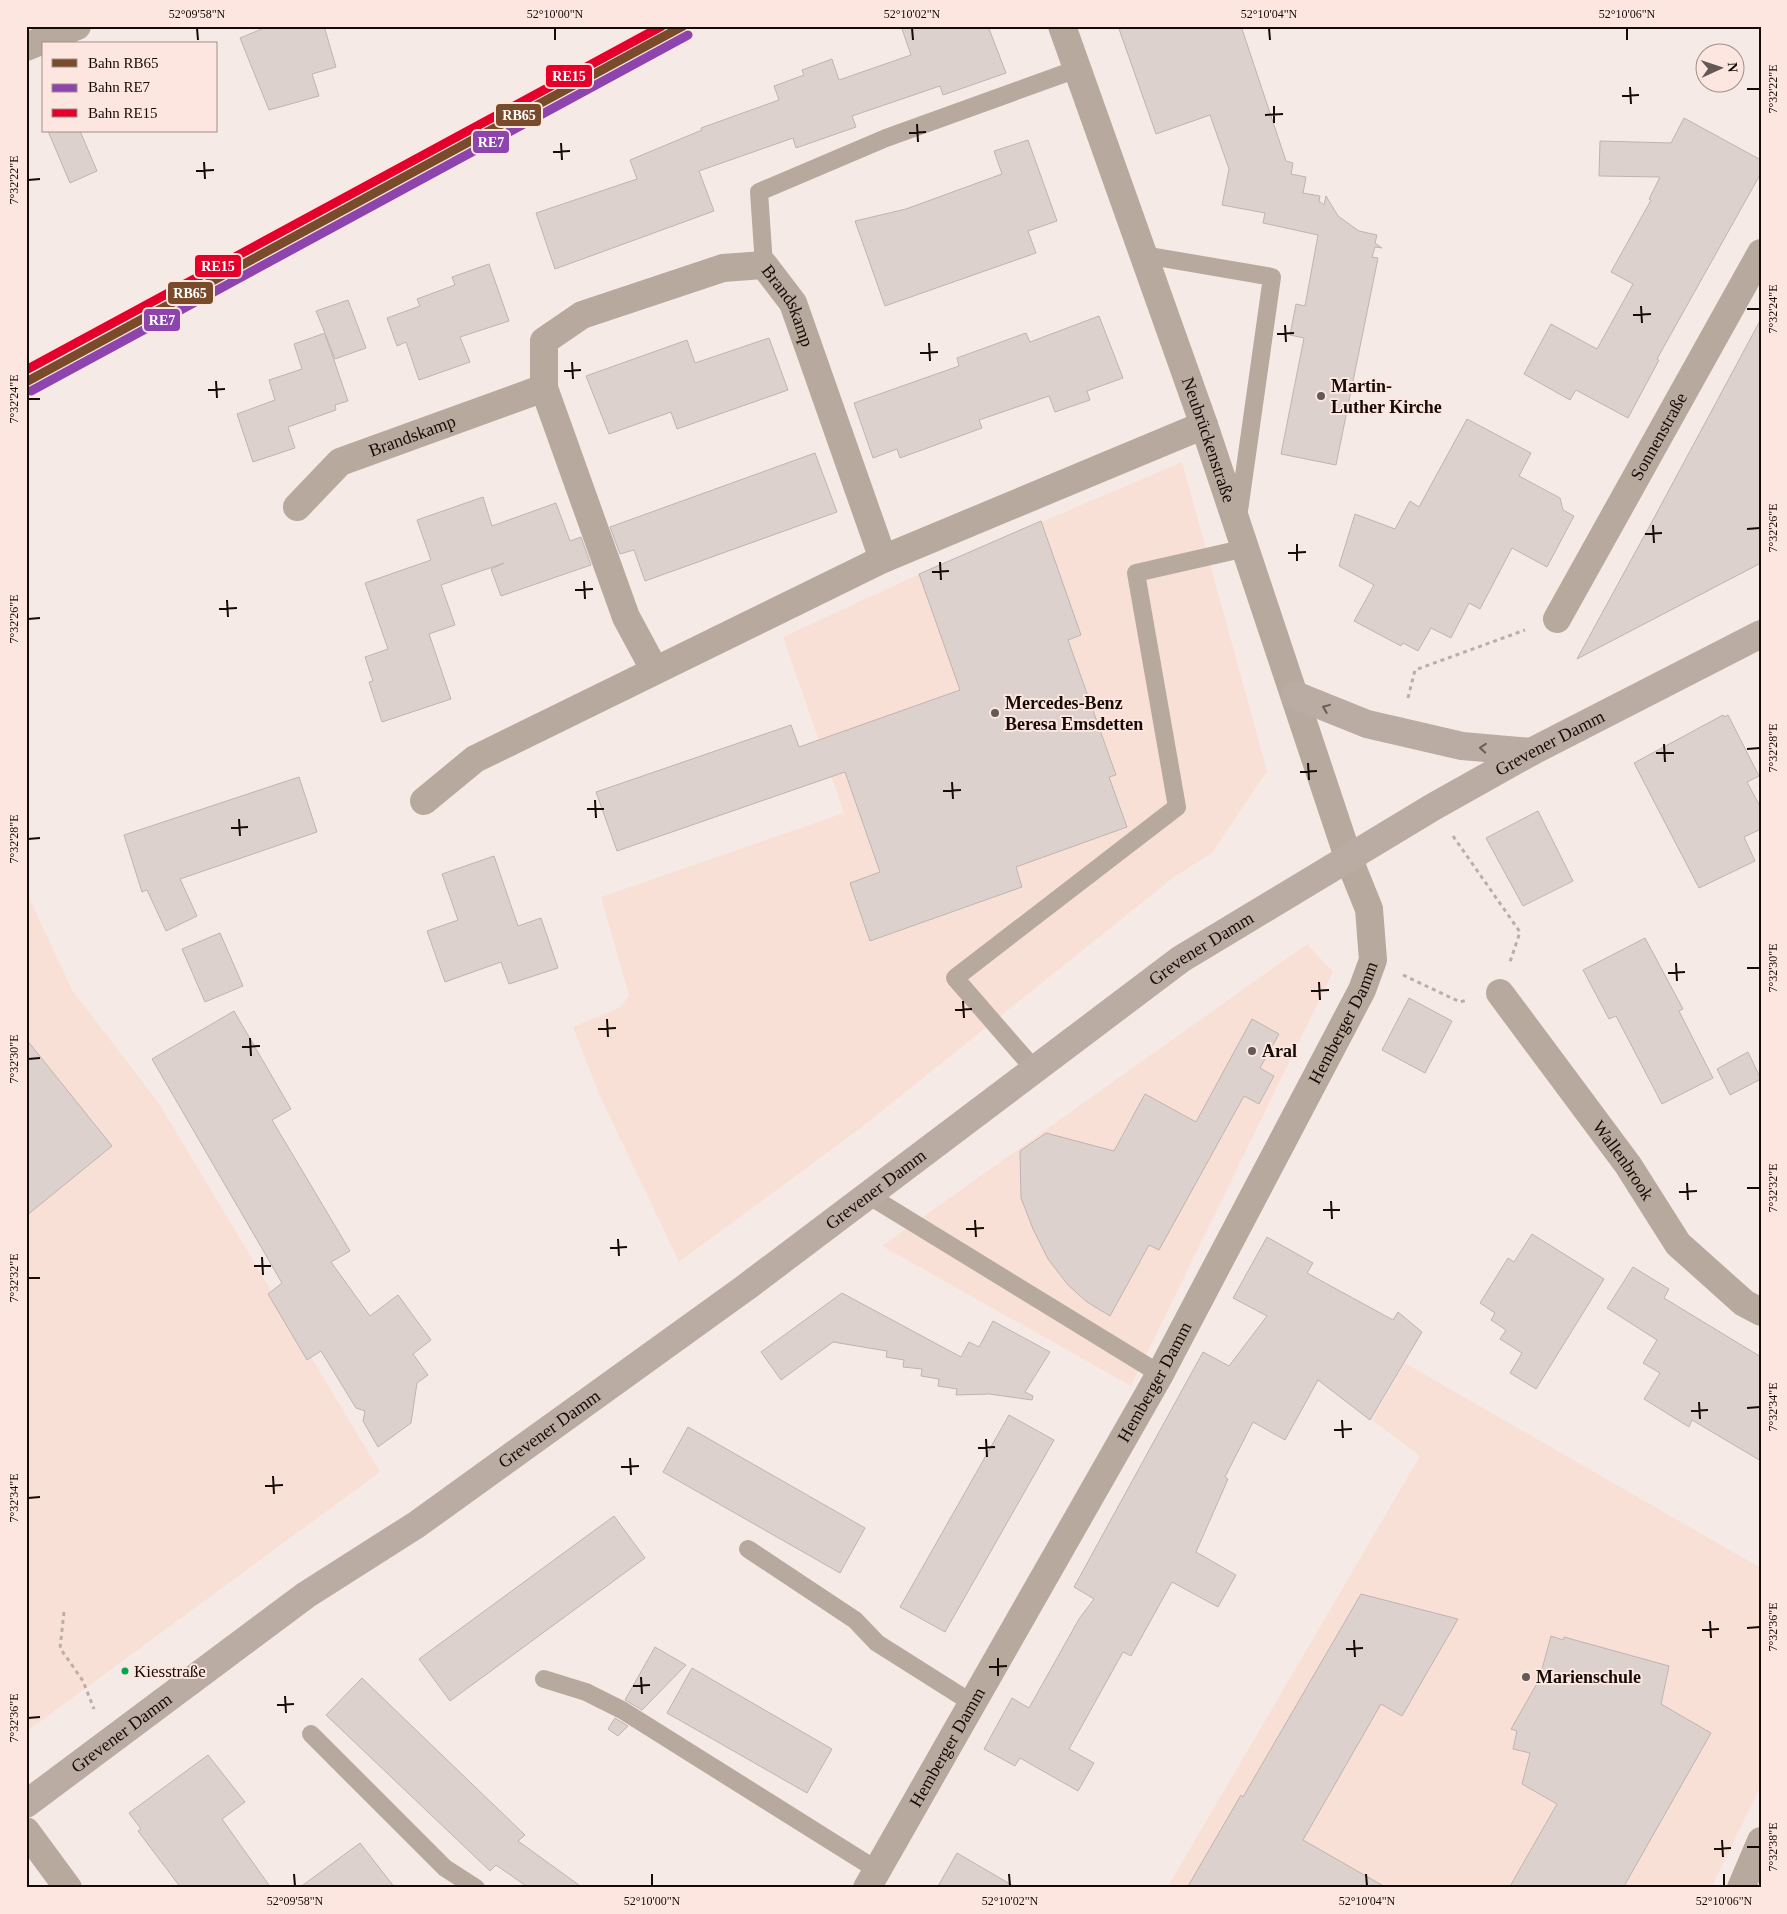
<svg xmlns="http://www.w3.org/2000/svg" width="1787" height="1914" viewBox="0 0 1787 1914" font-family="'Times New Roman',serif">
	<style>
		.built { fill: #f9e0d7 }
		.building { fill: #ddd1cd; stroke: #bfb4b0 }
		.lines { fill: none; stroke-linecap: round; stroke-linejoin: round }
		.path { stroke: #baafa8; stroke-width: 3; stroke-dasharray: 4 4; stroke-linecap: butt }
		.service { stroke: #b7a99d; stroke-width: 18 }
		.minor { stroke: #b7a99d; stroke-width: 28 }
		.tertiary { stroke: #b7a99d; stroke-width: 28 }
		.primary { stroke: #baaca2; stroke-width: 28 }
		.rail-1-casing { stroke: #fde6df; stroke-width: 12 }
		.rail-2-casing { stroke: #fde6df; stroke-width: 12 }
		.rail-3-casing { stroke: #fde6df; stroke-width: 12 }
		.rail-1 { stroke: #7a4b2a; stroke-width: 9 }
		.rail-2 { stroke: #8e44ad; stroke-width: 9 }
		.rail-3 { stroke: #e4002b; stroke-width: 9 }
		.oneway { stroke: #685c54 }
		.ticks { fill: none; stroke: #160b07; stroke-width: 2 }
		.poi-dot { fill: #645955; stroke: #fde6df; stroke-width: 2 }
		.bus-dot { fill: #00a651; stroke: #fde6df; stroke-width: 2 }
		.labels { text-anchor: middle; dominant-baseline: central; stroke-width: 4; stroke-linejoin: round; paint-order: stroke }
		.bus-label { font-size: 17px; fill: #160b07; stroke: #fde6df; text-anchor: start }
		.street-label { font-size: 18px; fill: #160b07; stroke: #fde6df }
		.poi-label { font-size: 18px; font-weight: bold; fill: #160b07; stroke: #fde6df; text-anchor: start }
		.line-badge { stroke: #fde6df; stroke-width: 2 }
		.badge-label { font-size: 14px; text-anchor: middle; font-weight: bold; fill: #fff }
		.neatline { fill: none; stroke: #160b07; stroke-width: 2 }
		.ticks-label { font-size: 12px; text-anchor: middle; fill: #160b07 }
	</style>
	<rect width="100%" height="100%" fill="#f6eae6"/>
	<g class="built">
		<polygon points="1182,462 1267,771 1212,853 1174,877 858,1130 679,1262 599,1094 573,1027 621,1007 629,995 601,897 844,813 783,637 919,574"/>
		<polygon points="26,891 72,990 158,1102 380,1472 26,1732"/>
		<polygon points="1307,944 1333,972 1131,1386 882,1246"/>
		<polygon points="1405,1363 1761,1568 1761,1786 1711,1888 1167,1888 1420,1456 1372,1420"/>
	</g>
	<g class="building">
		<polygon points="269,26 324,26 336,67 312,74 319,96 269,110 240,38"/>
		<polygon points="901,26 988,26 1006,73 943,95 940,86 852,116 856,127 796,148 793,138 699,171 714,211 555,269 536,213 637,179 630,160 702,130 701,128 779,100 774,86 804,75 802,70 832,59 839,80 911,55"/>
		<polygon points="1118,26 1241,26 1286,161 1293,163 1291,174 1306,177 1303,193 1320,196 1319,201 1324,205 1326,196 1338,216 1359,231 1377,235 1375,243 1382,248 1375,247 1372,257 1378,258 1336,465 1281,454 1304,338 1290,335 1296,304 1305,306 1318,235 1263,223 1265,213 1222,205 1229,169 1210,115 1156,134"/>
		<polygon points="1684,118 1761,160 1761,173 1657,359 1659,360 1628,418 1576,390 1570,400 1524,374 1551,324 1597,349 1633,284 1611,272 1651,200 1649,199 1660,177 1599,176 1600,141 1671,143"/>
		<polygon points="48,131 80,131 97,171 70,183"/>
		<polygon points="1028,140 1057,221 1028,231 1036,253 885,306 855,221 906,209 1002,174 994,151"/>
		<polygon points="489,264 509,321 460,337 470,362 419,380 406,342 397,346 387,318 420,306 417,299 455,285 452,277"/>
		<polygon points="348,300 366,348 335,359 325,334 348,401 335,405 336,410 288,427 295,448 253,462 237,414 275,400 269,380 302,369 294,344 325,333 316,311"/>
		<polygon points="1099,316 1123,378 1087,391 1090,400 1055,412 1049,396 979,420 982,428 900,458 897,449 873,458 854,403 959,366 957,358 1026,333 1030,342"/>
		<polygon points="1761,319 1761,563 1577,659 1654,518"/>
		<polygon points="769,338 788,390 677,429 671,412 609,434 586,376 687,340 695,363"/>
		<polygon points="1467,419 1531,453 1519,476 1560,498 1563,510 1574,516 1547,567 1512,548 1480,609 1469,603 1451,638 1431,628 1418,651 1403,643 1401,646 1354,621 1374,585 1339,566 1355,514 1395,529 1410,501 1419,507"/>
		<polygon points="815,453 837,512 645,581 634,550 620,554 610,527"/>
		<polygon points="483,497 492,526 556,503 570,541 581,537 591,565 501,596 491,569 504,563 441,585 455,625 429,634 451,699 382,722 369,682 373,681 365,657 388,649 365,583 431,560 417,520"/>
		<polygon points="1041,521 1081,635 1068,640 1116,775 1109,777 1127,827 1016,867 1022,887 870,941 850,883 880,872 845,772 617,851 596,792 791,725 799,747 960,690 919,574"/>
		<polygon points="1723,715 1724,717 1728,715 1759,776 1747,782 1761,808 1761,829 1744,837 1755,861 1699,888 1634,763"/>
		<polygon points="299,777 317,832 180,879 197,916 166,931 147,890 142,892 124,835"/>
		<polygon points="1538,811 1573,881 1523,906 1486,838"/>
		<polygon points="494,856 518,926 541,918 558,968 509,984 501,962 445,982 427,931 458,920 442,874"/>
		<polygon points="220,933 243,986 205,1002 182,949"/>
		<polygon points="1645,938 1683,1009 1679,1011 1713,1078 1662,1104 1616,1016 1609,1019 1583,970"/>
		<polygon points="1409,998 1452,1021 1425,1073 1382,1050"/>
		<polygon points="234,1011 291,1109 272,1120 350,1251 331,1262 370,1316 398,1295 431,1340 413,1354 428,1375 417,1383 411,1423 378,1447 363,1421 365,1411 356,1408 321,1351 307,1360 268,1294 282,1283 152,1059"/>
		<polygon points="1252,1019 1279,1034 1260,1068 1274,1076 1259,1104 1244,1096 1159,1250 1149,1245 1110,1316 1087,1302 1068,1285 1048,1259 1033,1229 1021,1198 1020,1151 1046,1133 1114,1151 1145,1094 1196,1122"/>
		<polygon points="26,1039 112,1146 26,1216"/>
		<polygon points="1748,1052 1761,1079 1730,1095 1717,1069"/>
		<polygon points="1532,1234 1604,1279 1536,1389 1510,1373 1522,1353 1500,1339 1506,1330 1491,1320 1495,1313 1480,1303 1508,1258 1514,1262"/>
		<polygon points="1267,1237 1313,1263 1307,1273 1393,1320 1398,1312 1422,1332 1370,1420 1318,1380 1285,1440 1253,1422 1225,1477 1228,1479 1196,1552 1236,1575 1218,1607 1172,1582 1131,1656 1123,1652 1069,1749 1094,1763 1078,1791 1020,1758 1015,1766 984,1749 1012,1698 1029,1708 1079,1619 1094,1599 1074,1587 1203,1352 1229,1366 1267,1316 1233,1298"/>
		<polygon points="1633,1267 1669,1289 1664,1298 1761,1357 1761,1461 1692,1420 1689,1427 1644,1399 1660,1373 1643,1363 1657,1340 1607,1308"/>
		<polygon points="842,1293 961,1357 969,1342 979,1347 993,1321 1050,1352 1025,1392 1033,1396 1032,1400 989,1394 956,1395 957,1389 938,1386 939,1379 921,1376 922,1369 903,1367 904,1360 886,1357 887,1351 833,1342 781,1380 761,1352"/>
		<polygon points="1009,1415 1054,1440 945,1632 900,1607"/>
		<polygon points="688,1427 865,1528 840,1573 663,1472"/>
		<polygon points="614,1516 645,1558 450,1701 419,1659"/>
		<polygon points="1361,1594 1458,1619 1402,1716 1381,1704 1303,1840 1387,1888 1187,1888 1241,1795 1243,1797"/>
		<polygon points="1551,1636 1563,1640 1564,1637 1669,1666 1661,1704 1711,1733 1623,1888 1509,1888 1557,1804 1522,1784 1530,1753 1513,1749 1517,1731 1511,1729 1539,1680"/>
		<polygon points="655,1647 686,1665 642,1710 625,1700"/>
		<polygon points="692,1668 832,1749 807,1793 667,1713"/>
		<polygon points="362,1678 525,1835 518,1841 583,1888 529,1888 496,1865 490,1871 326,1715"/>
		<polygon points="615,1718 628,1726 618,1736 608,1729"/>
		<polygon points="208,1755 245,1802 222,1819 271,1888 181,1888 138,1831 141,1829 129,1813"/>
		<polygon points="360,1843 395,1888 299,1888"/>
		<polygon points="957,1853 1017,1888 937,1888"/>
	</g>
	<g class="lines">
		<g class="path">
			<polyline points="1408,698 1415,670 1525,630"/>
			<polyline points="1453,836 1520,932 1510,962"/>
			<polyline points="1403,975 1460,1002 1467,1000"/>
			<polyline points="64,1612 60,1648 83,1681 94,1709"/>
		</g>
		<g class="service">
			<polyline points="1144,255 1272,277 1238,518"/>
			<polyline points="764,265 759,192 886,138 1077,69"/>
			<polyline points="1035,1070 955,978 1177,807 1136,573 1246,548"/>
			<polyline points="868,1195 1160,1374"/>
			<polyline points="748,1549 855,1620 877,1643 972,1703"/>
			<polyline points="544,1679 586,1692 622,1710 877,1870"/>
			<polyline points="311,1734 445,1868 476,1888"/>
		</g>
		<g class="minor">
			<polyline points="26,47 77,26"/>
			<polyline points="544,388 626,617 654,669"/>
			<path id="s1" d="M297,507L340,462L544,388V341L582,315L723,268L764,265L793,303L883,559"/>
			<path id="s2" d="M1557,619L1761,253"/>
			<polyline points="424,801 475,759 883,559 1204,425"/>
			<path id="s3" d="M1500,993L1628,1165L1678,1244L1744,1303L1761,1312"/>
			<polyline points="26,1831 68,1888"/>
			<path id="s4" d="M867,1888L1160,1374L1362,990L1373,960L1369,909L1348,857"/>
			<polyline points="1741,1888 1761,1841"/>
		</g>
		<path class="tertiary" id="s5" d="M1062,26L1204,425L1348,857"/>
		<g class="primary">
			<polyline points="1295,695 1367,724 1462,746 1531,752"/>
			<path id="s6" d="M26,1804L306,1595L416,1525L745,1288L1181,959L1433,807L1531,752L1761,634"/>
		</g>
		<g class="rail-1-casing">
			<polyline id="rail-1" points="26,382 683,26"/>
		</g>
		<g class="rail-2-casing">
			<polyline id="rail-2" points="31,391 688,35"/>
		</g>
		<g class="rail-3-casing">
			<polyline id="rail-3" points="26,370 662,26"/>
		</g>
		<use href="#rail-1" class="rail-1"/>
		<use href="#rail-2" class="rail-2"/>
		<use href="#rail-3" class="rail-3"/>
	</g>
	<defs><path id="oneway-chevron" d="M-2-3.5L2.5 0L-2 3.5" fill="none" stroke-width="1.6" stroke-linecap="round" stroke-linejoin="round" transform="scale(1.25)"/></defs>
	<g class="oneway">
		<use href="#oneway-chevron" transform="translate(1326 708) rotate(-158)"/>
		<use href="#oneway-chevron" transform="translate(1483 748) rotate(-175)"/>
	</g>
	<path class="ticks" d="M197,28L198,40M555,28V40M912,28L913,40M1269,28L1270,40M1627,28V40M1630,87L1631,104M1747,89H1760M1622,96L1639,95M1274,106V123M1265,115L1283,114M917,124L918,142M909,133L926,132M561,143L562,160M553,152L570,151M204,162L205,179M196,171L214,170M28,180L40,179M1641,306L1642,323M1747,309H1760M1633,315L1651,314M1285,325L1286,342M1277,334L1294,333M929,343L930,361M920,353L938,352M572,362L573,379M564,371L581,370M216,381L217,398M208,390L225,389M28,399H40M1653,525L1654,543M1747,529L1760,528M1645,534L1662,533M1297,544V561M1288,553L1306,552M940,562L941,580M932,572L949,571M584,581L585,599M575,590L593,589M227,600L228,617M219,609L237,608M28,619L40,618M1664,744L1665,762M1747,749L1760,748M1656,753H1674M1308,763L1309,780M1300,772L1317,771M952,782L953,799M943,791L961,790M595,800L596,818M587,809H604M239,819L240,836M231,828L248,827M28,839L40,838M1676,963L1677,981M1747,968H1760M1668,973L1685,972M1319,982L1320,1000M1311,991L1329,990M963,1001L964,1018M955,1010L972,1009M607,1019L608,1037M598,1029L616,1028M250,1038L251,1056M242,1047L260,1046M28,1059L40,1058M1687,1183L1688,1200M1747,1188H1760M1679,1192L1697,1191M1331,1201L1332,1219M1323,1210H1340M975,1220L976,1237M966,1229L984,1228M618,1239L619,1256M610,1248L627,1247M262,1257L263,1275M254,1266H271M28,1278H40M1699,1402L1700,1419M1747,1408L1760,1407M1691,1411L1708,1410M1342,1420L1343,1438M1334,1430L1352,1429M986,1439L987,1457M978,1448L995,1447M630,1458L631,1475M621,1467L639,1466M273,1476L274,1494M265,1486L283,1485M28,1498L40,1497M1710,1621L1711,1638M1747,1628L1760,1627M1702,1630L1719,1629M1354,1640L1355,1657M1346,1649L1363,1648M998,1658V1676M989,1667L1007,1666M641,1677L642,1694M633,1686L650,1685M285,1696L286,1713M277,1705L294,1704M28,1718L40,1717M1722,1840L1723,1857M1747,1847H1760M1714,1849L1731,1848M294,1874L295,1886M652,1874V1886M1009,1874L1010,1886M1366,1874L1367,1886M1724,1874V1886"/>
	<g class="poi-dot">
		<circle cx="1321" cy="396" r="5"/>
		<circle cx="995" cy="713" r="5"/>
		<circle cx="1252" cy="1051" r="5"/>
		<circle cx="1526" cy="1677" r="5"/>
	</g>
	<circle class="bus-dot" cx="125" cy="1671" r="4.5"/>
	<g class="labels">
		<g class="bus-label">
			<text x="134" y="1671">Kiesstraße</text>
		</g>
		<g class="street-label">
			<text stroke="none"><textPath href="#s1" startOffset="610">Brandskamp</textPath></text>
			<text stroke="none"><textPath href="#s1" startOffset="139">Brandskamp</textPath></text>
			<text stroke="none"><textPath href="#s2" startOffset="209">Sonnenstraße</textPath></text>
			<text stroke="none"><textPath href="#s5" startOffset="439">Neubrückenstraße</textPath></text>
			<text stroke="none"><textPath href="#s6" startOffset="1859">Grevener Damm</textPath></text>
			<text stroke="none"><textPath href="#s6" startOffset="1454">Grevener Damm</textPath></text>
			<text stroke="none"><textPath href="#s4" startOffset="988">Hemberger Damm</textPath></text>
			<text stroke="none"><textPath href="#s3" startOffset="208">Wallenbrook</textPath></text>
			<text stroke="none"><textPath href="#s6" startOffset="1049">Grevener Damm</textPath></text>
			<text stroke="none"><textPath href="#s4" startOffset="582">Hemberger Damm</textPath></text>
			<text stroke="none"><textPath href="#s6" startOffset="644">Grevener Damm</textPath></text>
			<text stroke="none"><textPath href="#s6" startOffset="119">Grevener Damm</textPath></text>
			<text stroke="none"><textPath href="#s4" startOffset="162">Hemberger Damm</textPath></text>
		</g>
		<g class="poi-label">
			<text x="1331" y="386">Martin-<tspan x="1331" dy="21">Luther Kirche</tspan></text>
			<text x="1005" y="703">Mercedes-Benz<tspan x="1005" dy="21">Beresa Emsdetten</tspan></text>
			<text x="1262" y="1051">Aral</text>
			<text x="1536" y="1677">Marienschule</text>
		</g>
	</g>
	<g class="line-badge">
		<rect x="545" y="64" width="48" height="24" rx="5" fill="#e4002b"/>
		<rect x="495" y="103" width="47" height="24" rx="5" fill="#7a4b2a"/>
		<rect x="472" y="130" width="38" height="24" rx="5" fill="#8e44ad"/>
		<rect x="194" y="254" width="48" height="24" rx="5" fill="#e4002b"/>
		<rect x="167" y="281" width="47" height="24" rx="5" fill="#7a4b2a"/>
		<rect x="143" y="308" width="38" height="24" rx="5" fill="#8e44ad"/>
	</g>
	<g class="badge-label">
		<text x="569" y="81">RE15</text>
		<text x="519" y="120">RB65</text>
		<text x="491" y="147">RE7</text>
		<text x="218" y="271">RE15</text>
		<text x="190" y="298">RB65</text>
		<text x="162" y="325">RE7</text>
	</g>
	<rect width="1787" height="1914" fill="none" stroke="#fde6df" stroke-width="55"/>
	<rect x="42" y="42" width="175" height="90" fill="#fde6df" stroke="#a18e89"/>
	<rect x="52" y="59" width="25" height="8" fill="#7a4b2a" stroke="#a18e89"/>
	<text x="88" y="68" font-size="15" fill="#160b07">Bahn RB65</text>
	<rect x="52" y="84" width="25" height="8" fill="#8e44ad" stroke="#a18e89"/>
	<text x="88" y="92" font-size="15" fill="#160b07">Bahn RE7</text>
	<rect x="52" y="109" width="25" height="8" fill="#e4002b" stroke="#a18e89"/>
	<text x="88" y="118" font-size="15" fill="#160b07">Bahn RE15</text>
	<g transform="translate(1720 68) rotate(87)"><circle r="24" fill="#fde6df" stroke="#a18e89"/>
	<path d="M0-4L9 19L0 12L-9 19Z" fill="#645955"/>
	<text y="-8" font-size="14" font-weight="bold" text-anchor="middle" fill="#160b07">N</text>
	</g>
	<rect x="28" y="28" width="1732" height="1858" class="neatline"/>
	<g class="ticks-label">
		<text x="197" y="18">52°09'58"N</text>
		<text x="555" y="18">52°10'00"N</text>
		<text x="912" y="18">52°10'02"N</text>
		<text x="1269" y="18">52°10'04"N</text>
		<text x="1627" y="18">52°10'06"N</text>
		<text transform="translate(1773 89) rotate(-90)" y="4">7°32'22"E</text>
		<text transform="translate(14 180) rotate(-90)" y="4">7°32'22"E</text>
		<text transform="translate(1773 309) rotate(-90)" y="4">7°32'24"E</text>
		<text transform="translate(14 399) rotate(-90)" y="4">7°32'24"E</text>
		<text transform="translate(1773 528) rotate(-90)" y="4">7°32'26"E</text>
		<text transform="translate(14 619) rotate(-90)" y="4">7°32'26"E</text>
		<text transform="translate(1773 748) rotate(-90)" y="4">7°32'28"E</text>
		<text transform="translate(14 839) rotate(-90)" y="4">7°32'28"E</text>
		<text transform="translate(1773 968) rotate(-90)" y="4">7°32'30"E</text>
		<text transform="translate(14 1059) rotate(-90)" y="4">7°32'30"E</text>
		<text transform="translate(1773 1188) rotate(-90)" y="4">7°32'32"E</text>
		<text transform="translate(14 1278) rotate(-90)" y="4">7°32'32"E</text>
		<text transform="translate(1773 1407) rotate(-90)" y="4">7°32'34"E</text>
		<text transform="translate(14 1498) rotate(-90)" y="4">7°32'34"E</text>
		<text transform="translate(1773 1627) rotate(-90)" y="4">7°32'36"E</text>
		<text transform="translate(14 1718) rotate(-90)" y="4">7°32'36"E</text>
		<text transform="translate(1773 1847) rotate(-90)" y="4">7°32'38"E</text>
		<text x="295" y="1905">52°09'58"N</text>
		<text x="652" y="1905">52°10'00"N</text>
		<text x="1010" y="1905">52°10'02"N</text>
		<text x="1367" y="1905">52°10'04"N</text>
		<text x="1724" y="1905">52°10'06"N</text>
	</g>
</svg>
